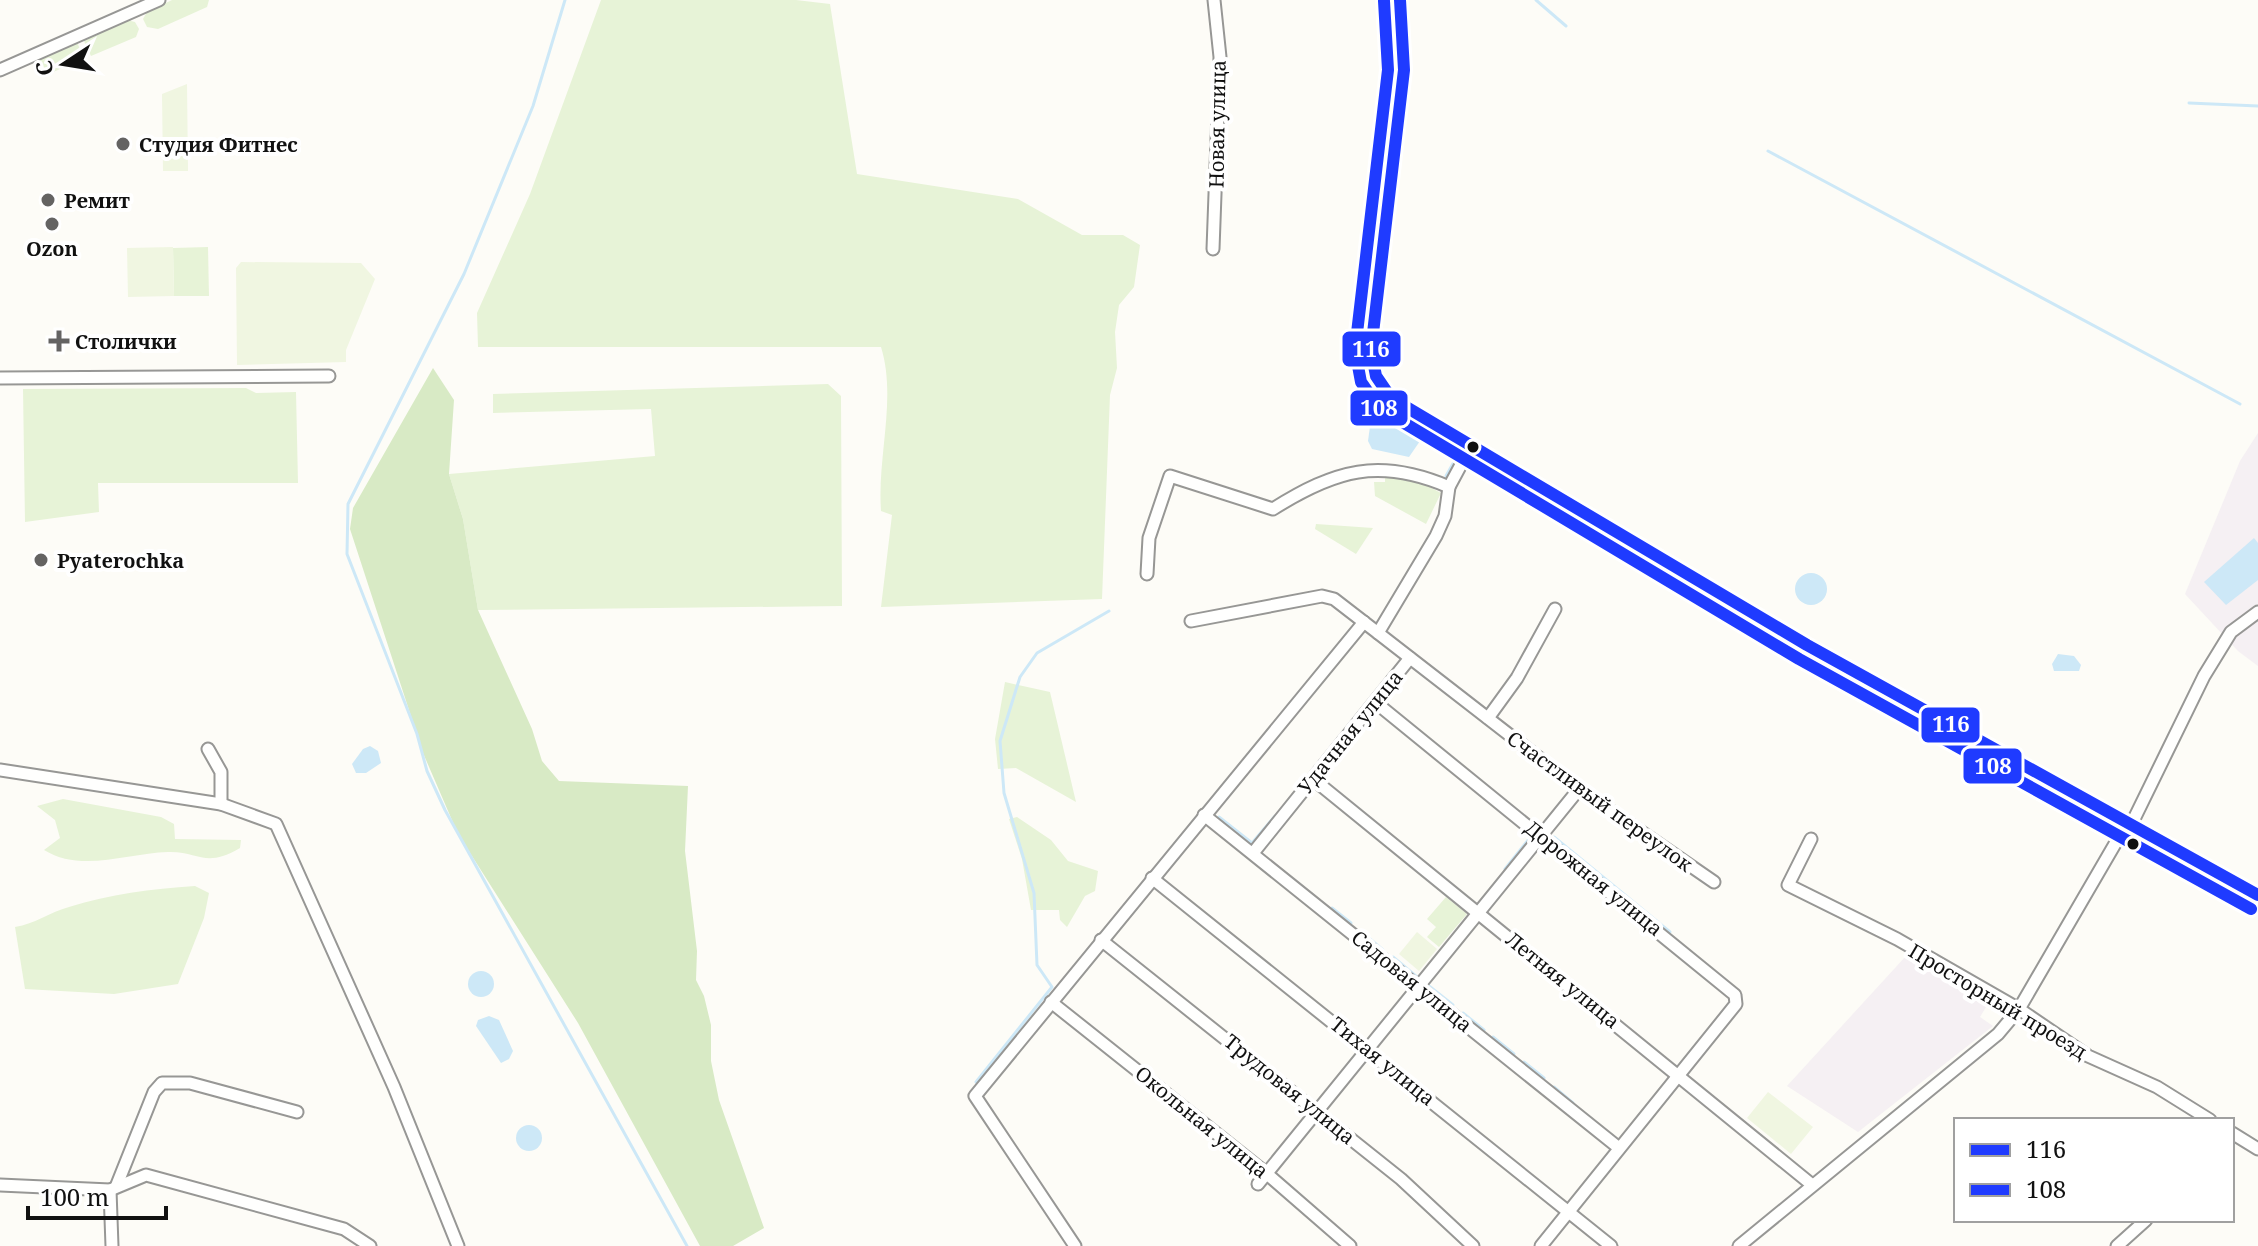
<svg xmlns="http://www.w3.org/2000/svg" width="2258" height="1246" viewBox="0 0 2258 1246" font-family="'Noto Serif',serif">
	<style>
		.industrial { fill: #f5f0f3 }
		.green { fill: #e7f3d7 }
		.forest { fill: #d8eac5 }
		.pitch { fill: #f0f6e1 }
		.water { fill: #cde8f7 }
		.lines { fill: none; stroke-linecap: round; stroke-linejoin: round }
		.stream { stroke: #cde8f7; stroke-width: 3 }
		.minor-casing { stroke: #979795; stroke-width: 15 }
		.minor { stroke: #fffffe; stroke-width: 11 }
		.bus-1-casing { stroke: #fff; stroke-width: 18 }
		.bus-2-casing { stroke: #fff; stroke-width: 18 }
		.bus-1 { stroke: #1f3bff; stroke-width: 12 }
		.bus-2 { stroke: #1f3bff; stroke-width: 12 }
		.poi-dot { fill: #646362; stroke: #fff; stroke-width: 3 }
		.bus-dot { fill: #111; stroke: #fff; stroke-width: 3 }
		.labels { text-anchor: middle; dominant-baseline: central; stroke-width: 8; stroke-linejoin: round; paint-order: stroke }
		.street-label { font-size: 20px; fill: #111; stroke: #fff }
		.poi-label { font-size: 20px; font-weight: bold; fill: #111; stroke: #fff; text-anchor: start }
		.line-badge { stroke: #fff; stroke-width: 3 }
		.badge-label { font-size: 22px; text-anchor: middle; font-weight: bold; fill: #fff }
	</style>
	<rect width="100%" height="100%" fill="#fdfcf7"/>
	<g class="industrial">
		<polygon points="2258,433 2258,666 2238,651 2185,594 2240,461"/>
		<polygon points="1906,956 1986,1007 1980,1017 1993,1026 1858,1132 1787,1086"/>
	</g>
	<g class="green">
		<polygon points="172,0 209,0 207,7 158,29 147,27 143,19 147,12"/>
		<path d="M601,0H796L830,4L857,174L1018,199L1082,235H1123L1140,245L1134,287L1119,305L1115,332L1117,368L1110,395L1102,599L881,607L892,515L881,511C877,457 897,398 881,347H478L477,313L530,194Z"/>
		<polygon points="127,20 135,22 139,29 136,37 91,56 83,39"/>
		<polygon points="77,42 84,59 46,75 34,67 39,59"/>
		<polygon points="208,247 209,296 174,296 173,248"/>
		<polygon points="828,384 841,396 842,606 478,610 463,519 449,474 655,456 651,409 493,413 493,394"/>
		<polygon points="246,388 256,393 296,392 298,483 98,483 99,512 25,522 23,389"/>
		<polygon points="1391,475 1422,483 1441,493 1426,524 1375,496 1374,482 1385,482 1385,476"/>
		<polygon points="1316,524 1373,528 1356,554 1315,529"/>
		<polygon points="1005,682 1050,692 1076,802 1016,768 998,769 995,739"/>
		<path d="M63,799L161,817L174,824L175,839L241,840L240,848C204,869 200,851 168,852C128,853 81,873 44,850L60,838L55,820L37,806Z"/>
		<polygon points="1017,817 1051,840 1068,861 1098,871 1095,891 1085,896 1067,927 1060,920 1059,910 1031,910 1022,859 1009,819"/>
		<path d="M195,886L209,893L204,918L178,984L114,994L25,989L15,927C35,924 50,912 69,907C110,894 151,889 195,886Z"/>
		<polygon points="1446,897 1467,914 1439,947 1427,937 1436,927 1427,919"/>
	</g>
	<polygon class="forest" points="433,368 454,400 449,474 463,519 478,610 532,729 542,761 559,781 688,786 685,851 697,951 696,980 704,996 711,1025 711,1061 719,1100 764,1228 733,1246 700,1246 578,1023 458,834 423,753 350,529 353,508"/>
	<g class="pitch">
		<polygon points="187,84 188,171 163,171 162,94"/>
		<polygon points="173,247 174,296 128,297 127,248"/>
		<polygon points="241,262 361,263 375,279 346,350 346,362 237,365 236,268"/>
		<polygon points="1417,932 1437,949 1419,971 1399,954"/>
		<polygon points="1768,1092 1813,1127 1791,1154 1747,1118"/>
	</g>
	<g class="water">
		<polygon points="1376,415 1418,434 1420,441 1409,457 1372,449 1368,441 1371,419"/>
		<polygon points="2254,538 2258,543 2258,580 2226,605 2204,582"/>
		<circle cx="1811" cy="589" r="16"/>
		<polygon points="2058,654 2074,656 2081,665 2079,671 2054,671 2052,664"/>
		<polygon points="370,746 378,751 381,763 366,773 356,773 352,764 363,749"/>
		<circle cx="481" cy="984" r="13"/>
		<polygon points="489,1016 499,1020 513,1051 509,1059 501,1063 476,1026 478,1020"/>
		<circle cx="529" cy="1138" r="13"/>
	</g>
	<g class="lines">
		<g class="stream">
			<polyline points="565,0 533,106 464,274 348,504 347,554 417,734 427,771 445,810 687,1246"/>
			<polyline points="1536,0 1566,26"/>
			<polyline points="2189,103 2258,106"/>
			<polyline points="1768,151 2240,404"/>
			<polyline points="1441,439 1459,453 1446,476"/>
			<polyline points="1219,817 1252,843 1275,816"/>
			<polyline points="1554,837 1670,932"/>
			<polyline points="1505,869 1529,839"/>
			<polyline points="1332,908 1351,923"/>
			<polyline points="1364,934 1383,950"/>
			<polyline points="1393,957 1417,977"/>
			<polyline points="1429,986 1453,1005"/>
			<polyline points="1463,1013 1484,1030"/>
			<polyline points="1493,1037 1514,1054"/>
			<polyline points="1524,1062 1544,1078"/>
			<polyline points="976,1082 1052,987 1037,965 1034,893 1004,793 1000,741 1020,677 1037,653 1109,611"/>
			<polyline points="1554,1087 1573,1103"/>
		</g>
		<g class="minor-casing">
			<g id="minor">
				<polyline points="1400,0 1404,70 1371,350 1376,376 1391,398 1807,645 2126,825 2258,895"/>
				<polyline points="0,70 159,0"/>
				<polyline points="1213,249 1220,57 1214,0"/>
				<polyline points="0,378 329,376"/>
				<polyline points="1471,446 1449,487 1445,516 1436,536 1378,633 1579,789 1714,882"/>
				<path d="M1147,574L1149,538L1170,476L1273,509C1335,470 1379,457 1449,487"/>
				<polyline points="1191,621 1322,596 1334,599 1378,633"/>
				<polyline points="1375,702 1735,995 1736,1004 1541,1246"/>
				<polyline points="1488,718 1517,678 1555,609"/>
				<polyline points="208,749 221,772 221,804"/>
				<polyline points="0,770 221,804 276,824 394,1087 458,1246"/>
				<polyline points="1313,779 1811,1184"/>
				<polyline points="1204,815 1619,1148"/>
				<polyline points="1811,839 1788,885 1897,939 2019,1009 2088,1056 2157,1087 2210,1120"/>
				<polyline points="1253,853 1410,658"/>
				<polyline points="1152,878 1611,1246"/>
				<polyline points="1101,940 1401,1179 1473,1246"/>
				<polyline points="1051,1002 1266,1173 1350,1246"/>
				<polyline points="2232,1133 2258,1149"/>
				<polyline points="1258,1184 1579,789"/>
				<polyline points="0,1185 110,1190 146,1175 344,1229 370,1246"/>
				<polyline points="116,1187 154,1092 162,1083 190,1083 297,1112"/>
				<polyline points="110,1190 112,1246"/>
				<polyline points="1075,1246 975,1096 1364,622"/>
				<polyline points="1739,1246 1998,1034 2019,1009 2126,825 2135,817 2204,676 2231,632 2258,612"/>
				<polyline points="2117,1246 2146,1220"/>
			</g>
		</g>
		<use href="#minor" class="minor"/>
		<g class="bus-1-casing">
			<polyline id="bus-1" points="1400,0 1404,70 1371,350 1376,376 1391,398 1807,645 2258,895"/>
		</g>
		<g class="bus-2-casing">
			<polyline id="bus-2" points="1384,1 1388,70 1355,350 1361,382 1379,408 1799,659 2251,909"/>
		</g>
		<use href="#bus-1" class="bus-1"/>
		<use href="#bus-2" class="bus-2"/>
	</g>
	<g class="poi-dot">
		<circle cx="123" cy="144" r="8"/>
		<circle cx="48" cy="200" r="8"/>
		<circle cx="52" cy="224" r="8"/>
		<path d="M55 329h8v8h8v8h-8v8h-8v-8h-8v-8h8z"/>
		<circle cx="41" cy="560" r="8"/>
	</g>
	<g class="bus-dot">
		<circle cx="1473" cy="447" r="7"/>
		<circle cx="2133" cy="844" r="7"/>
	</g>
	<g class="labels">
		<g class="street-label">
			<text transform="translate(1217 124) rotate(-89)">Новая улица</text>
			<text transform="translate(1350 732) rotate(-51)">Удачная улица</text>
			<text transform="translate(1600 801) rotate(36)">Счастливый переулок</text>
			<text transform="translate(1594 878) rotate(39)">Дорожная улица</text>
			<text transform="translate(1563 980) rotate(39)">Летняя улица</text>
			<text transform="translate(1412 981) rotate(39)">Садовая улица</text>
			<text transform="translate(1998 1001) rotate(31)">Просторный проезд</text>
			<text transform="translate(1383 1061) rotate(39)">Тихая улица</text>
			<text transform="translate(1290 1089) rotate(39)">Трудовая улица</text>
			<text transform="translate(1202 1122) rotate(39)">Окольная улица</text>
		</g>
		<g class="poi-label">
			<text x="139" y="144">Студия Фитнес</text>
			<text x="64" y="200">Ремит</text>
			<text x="52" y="248" text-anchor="middle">Ozon</text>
			<text x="75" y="341">Столички</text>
			<text x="57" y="560">Pyaterochka</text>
		</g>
	</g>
	<g class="line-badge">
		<rect x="1341" y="330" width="61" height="38" rx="8" fill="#1f3bff"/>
		<rect x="1349" y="389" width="60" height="38" rx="8" fill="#1f3bff"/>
		<rect x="1920" y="706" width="61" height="38" rx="8" fill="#1f3bff"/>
		<rect x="1962" y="747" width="61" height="38" rx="8" fill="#1f3bff"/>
	</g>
	<g class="badge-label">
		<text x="1371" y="357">116</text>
		<text x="1379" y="416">108</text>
		<text x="1951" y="732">116</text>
		<text x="1993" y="774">108</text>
	</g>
	<rect x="1954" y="1118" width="280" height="104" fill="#ffffff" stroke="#a0a0a0" stroke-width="2"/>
	<rect x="1970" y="1144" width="40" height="12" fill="#1f3bff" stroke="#a0a0a0" stroke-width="2"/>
	<text x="2026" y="1158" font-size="24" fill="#111111">116</text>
	<rect x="1970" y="1184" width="40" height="12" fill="#1f3bff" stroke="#a0a0a0" stroke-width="2"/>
	<text x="2026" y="1198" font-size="24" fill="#111111">108</text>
	<g transform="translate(64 64) rotate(258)" stroke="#ffffff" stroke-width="6" paint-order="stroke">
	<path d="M0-6L14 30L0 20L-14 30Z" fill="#111111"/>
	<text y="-12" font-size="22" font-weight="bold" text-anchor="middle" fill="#111111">С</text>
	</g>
	<path d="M28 1206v12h138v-12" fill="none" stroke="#111111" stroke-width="4"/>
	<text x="40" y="1206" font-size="24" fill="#111111" stroke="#ffffff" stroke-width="6" paint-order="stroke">100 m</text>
</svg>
